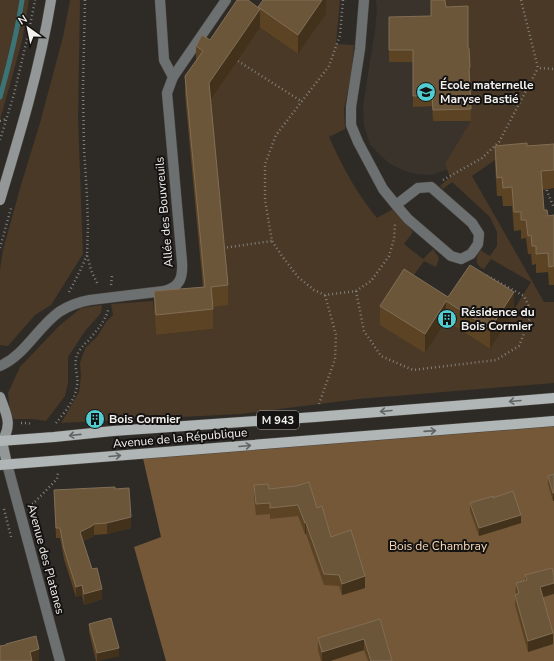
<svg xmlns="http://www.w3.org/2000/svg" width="554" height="661" viewBox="0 0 554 661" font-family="'Nunito Sans',sans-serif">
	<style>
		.built { fill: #3a332b }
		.green { fill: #4a3926 }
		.forest { fill: #745837 }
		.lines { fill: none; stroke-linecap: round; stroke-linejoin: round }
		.stream { stroke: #3b7477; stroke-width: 5 }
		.street-casing { stroke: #4a4743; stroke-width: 11 }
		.secondary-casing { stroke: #4a4743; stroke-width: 11 }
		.primary-casing { stroke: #4a4743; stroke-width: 11 }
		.path { stroke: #82807c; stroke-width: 2.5; stroke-dasharray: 1 3; stroke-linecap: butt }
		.street { stroke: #6d7070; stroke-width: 10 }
		.secondary { stroke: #939797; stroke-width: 10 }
		.primary { stroke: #b0b5b5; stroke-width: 10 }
		.wall { fill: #5b4324 }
		.shaded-wall { fill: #42321c }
		.building { fill: #6c563a; stroke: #816e56 }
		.oneway { stroke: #626464 }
		.labels { text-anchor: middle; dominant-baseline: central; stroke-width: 4; stroke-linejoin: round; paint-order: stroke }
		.shield { fill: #151312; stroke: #b0aeac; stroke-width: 1 }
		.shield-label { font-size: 11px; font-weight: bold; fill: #f3f1ee }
		.poi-label { font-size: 12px; font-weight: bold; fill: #f3f1ee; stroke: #151312; text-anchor: start }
		.street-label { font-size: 12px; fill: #f3f1ee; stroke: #151312 }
		.park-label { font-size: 12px; fill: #fadcbc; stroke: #151312 }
	</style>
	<rect width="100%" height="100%" fill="#2e2b27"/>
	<polygon class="built" points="376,0 490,0 491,142 449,169 431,175 417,174 408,172 398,168 389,163 380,155 370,144 364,125 363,107 375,30 377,10"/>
	<g class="green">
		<polygon points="0,0 29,0 22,41 0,120"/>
		<polygon points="70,0 80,0 78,118 83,254 51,305 35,315 8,346 0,345 0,269 3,250 21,185 40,123 63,37"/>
		<path d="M307,0H340L336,44L354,45L351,77L344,109L345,129L329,137C342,166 357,194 377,218L393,209L413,232L404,244L423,259L433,249L439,258L436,267L424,261L404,289L424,353L446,321L490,349L531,282L491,259L484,269C475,265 475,259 480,250L490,256L497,246V232L490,217L452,182L443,189L440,186L450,177L445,164L471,121L446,18L436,0H554V155L498,158L472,176L544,302H554V383L359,399L241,414L61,423L79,392L81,376L80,363L83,354L86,347L97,337L106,322L113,315L111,304L153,301L156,335L213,329L209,103L258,27L298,54Z"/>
		<polygon points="102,305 101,313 85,331 68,357 68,383 65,396 46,421 33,419 14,419 10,412 8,393 20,367 59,326 81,308"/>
	</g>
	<polygon class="forest" points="554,421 554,661 166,661 134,547 161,537 142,454"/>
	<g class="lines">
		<path class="stream" d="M0,97C9,65 17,33 22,0"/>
		<g class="street-casing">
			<g id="street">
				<polyline points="364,0 360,49 351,107 351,125 358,142 383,189 396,205 408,219 451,256 461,259 471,254 478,244 479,234 472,223 431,187 418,188 396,205"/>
				<polyline points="173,77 226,0"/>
				<path d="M0,366C25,355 37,328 59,312C68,306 79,302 90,300L164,291C180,287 183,278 182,262L167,93L173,77L164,60L160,0"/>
				<polyline points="7,464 60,661"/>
			</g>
		</g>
		<g class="secondary-casing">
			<g id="secondary">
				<path d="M0,200C20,134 40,68 51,0"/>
				<path d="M0,397C6,414 13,424 2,441"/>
				<polyline points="0,439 2,441 7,464"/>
			</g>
		</g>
		<g class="primary-casing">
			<g id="primary">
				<polyline points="0,441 54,437 113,431 315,417 554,398"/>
				<polyline points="0,465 554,421"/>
			</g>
		</g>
		<g class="path">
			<polyline points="85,0 83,88 84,148 87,196 88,226 87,255 91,270 98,285"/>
			<polyline points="343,0 340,35 329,66 276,135 265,164 265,200 272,241 282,256 298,277 314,290 325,295 356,291 371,281 389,256 394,239 395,224"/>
			<polyline points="521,0 538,68 554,69"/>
			<polyline points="238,61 301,101"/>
			<polyline points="0,121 6,119"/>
			<polyline points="0,140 14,94 29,31 35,0"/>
			<polyline points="443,180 482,158 499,142 538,68"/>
			<polyline points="546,186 547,191 554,208"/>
			<polyline points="0,248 11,208"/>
			<polyline points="223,248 272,241"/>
			<polyline points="111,285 112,276"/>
			<polyline points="356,291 364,331 381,356 413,370 496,360 519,346 532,313 524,296 486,275"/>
			<polyline points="69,292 80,271 87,255"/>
			<polyline points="319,404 335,359 336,335 325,295"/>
			<polyline points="21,423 28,423 31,424"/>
			<path d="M56,423C65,412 75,400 77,386C79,374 72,365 78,353C81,348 84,344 88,341C96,331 105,322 108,310"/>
			<polyline points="32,504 33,504 57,479 58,473"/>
			<polyline points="4,509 11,537"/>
		</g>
		<use href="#street" class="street"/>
		<use href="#secondary" class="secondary"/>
		<use href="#primary" class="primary"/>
	</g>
	<g class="wall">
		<polygon points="326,0 326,14 298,54 260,28 211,101 228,285 228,305 213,307 213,329 156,335 154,311 154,291 203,288 185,95 185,76 196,61 196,46 210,40 258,7"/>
		<polygon points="446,7 468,48 470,67 470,79 471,121 433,121 432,106 413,107 413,62 389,62 389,17 431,16"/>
		<polygon points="554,144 554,188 543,190 544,210 548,216 554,215 554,285 549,285 548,272 536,273 536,264 532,265 531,254 528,254 526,238 521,239 521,230 514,231 512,206 503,206 502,196 497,196 495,165 495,146 527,146"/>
		<polygon points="448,297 514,312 490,349 446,321 425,353 380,325 380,306"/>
		<polygon points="554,468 554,501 553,501 548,484 548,476 554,474"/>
		<polygon points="254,485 269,489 317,508 331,537 365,588 342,595 339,586 324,585 306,534 305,534 298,516 270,519 270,514 256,515 254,496"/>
		<polygon points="115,489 131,528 107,534 94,535 92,537 83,541 102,599 84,605 82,595 76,597 64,559 60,538 56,538 54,490"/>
		<polygon points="470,503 521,523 479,536 470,511"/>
		<polygon points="525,575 543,598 553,644 528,652 515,605 516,583 525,581"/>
		<polygon points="380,619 392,661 368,661 364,650 330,661 321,661 318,650 318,638"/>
		<polygon points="89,624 119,656 96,661 89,632"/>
	</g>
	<g class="shaded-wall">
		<polygon points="322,0 326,0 326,14 298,54 298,35"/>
		<polygon points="260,9 260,28 209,103 209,83"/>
		<polygon points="514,292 514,312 490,349 490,329"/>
		<polygon points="446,301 446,321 425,353 425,334"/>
		<rect x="553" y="493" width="1" height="8"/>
		<polygon points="521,515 521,523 479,536 479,528"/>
		<polygon points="131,517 131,528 107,534 107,523"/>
		<rect x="305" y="523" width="1" height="11"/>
		<polygon points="94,524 94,535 92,537 80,542 80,532"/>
		<polygon points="365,576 365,588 342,595 342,584"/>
		<polygon points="554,583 554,594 540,598 540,587"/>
		<polygon points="82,585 82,595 76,597 76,587"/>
		<polygon points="102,589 102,599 84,605 84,594"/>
		<polygon points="553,633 553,644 528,652 528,641"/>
		<polygon points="364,639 364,650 330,661 322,661 322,652"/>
		<polygon points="119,648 119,656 97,661 97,653"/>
		<polygon points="39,649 39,661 30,661 30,652"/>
	</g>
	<g class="building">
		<polygon points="237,0 248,0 260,9 209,83 228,285 211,287 213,309 156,315 154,291 205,287 185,76 203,51 196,46 202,35 210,40"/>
		<polygon points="263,0 322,0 298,35 258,7"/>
		<polygon points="431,0 445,0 446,7 468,6 468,48 469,48 470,67 469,68 471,109 433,110 432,95 413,96 413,50 389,50 389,17 431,16"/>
		<polygon points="527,143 527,146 554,144 554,170 541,171 544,210 547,210 548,216 554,215 554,266 549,267 548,253 536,254 536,246 532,246 531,235 528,236 526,220 521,220 521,212 514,212 512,187 503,188 502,177 497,178 495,146"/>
		<polygon points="470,265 514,292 490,329 446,301 425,334 380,306 404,269 448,297"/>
		<polygon points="554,474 554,493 553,493 548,476"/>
		<polygon points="309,482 317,508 322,506 331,537 351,530 365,576 342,584 339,575 324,574 306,523 305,523 298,505 270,508 270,503 256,504 254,485 268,484 269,489 296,486"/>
		<polygon points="115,487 115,489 129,488 131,517 107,523 94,524 92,526 80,532 92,569 97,568 102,589 84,594 82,585 76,587 64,549 60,528 56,528 54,490"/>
		<polygon points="513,491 521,515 479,528 470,503 493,496 493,498"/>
		<polygon points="552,568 554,576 554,583 540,587 553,633 528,641 515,595 519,593 516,583 527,580 525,575"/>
		<polygon points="111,618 119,648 97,653 89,624"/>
		<polygon points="380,619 392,661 371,661 364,639 322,652 318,638"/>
		<polygon points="36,636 39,649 30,652 32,661 0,661 0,646 6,645 6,644"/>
	</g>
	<defs><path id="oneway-shaft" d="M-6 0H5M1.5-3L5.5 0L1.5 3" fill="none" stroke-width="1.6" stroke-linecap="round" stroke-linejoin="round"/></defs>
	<g class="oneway">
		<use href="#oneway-shaft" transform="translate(515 401) rotate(175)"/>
		<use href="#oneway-shaft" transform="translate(386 411) rotate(175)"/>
		<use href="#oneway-shaft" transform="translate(430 431) rotate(-4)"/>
		<use href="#oneway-shaft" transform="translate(75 435) rotate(174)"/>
		<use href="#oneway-shaft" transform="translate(245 446) rotate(-5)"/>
		<use href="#oneway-shaft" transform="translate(115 456) rotate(-5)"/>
	</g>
	<defs>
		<g id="school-disc" transform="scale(1)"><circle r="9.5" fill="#51ccd1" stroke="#151312"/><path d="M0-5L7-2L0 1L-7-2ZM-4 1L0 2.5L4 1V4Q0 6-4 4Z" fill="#111"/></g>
		<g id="building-disc" transform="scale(1)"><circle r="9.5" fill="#51ccd1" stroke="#151312"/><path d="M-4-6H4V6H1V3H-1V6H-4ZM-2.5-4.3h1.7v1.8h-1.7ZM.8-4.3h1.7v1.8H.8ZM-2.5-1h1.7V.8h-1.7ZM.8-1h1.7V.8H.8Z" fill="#111"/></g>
	</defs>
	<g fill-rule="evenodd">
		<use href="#school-disc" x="426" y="92"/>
		<use href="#building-disc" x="447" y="319"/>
		<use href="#building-disc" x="95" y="419"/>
	</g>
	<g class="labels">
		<rect class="shield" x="257" y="411" width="42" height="18" rx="3"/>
		<g class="shield-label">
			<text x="278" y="420">M 943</text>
		</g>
		<g class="poi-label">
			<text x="440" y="85">École maternelle<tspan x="440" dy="14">Maryse Bastié</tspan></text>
			<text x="461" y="312">Résidence du<tspan x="461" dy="14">Bois Cormier</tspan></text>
			<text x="109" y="419">Bois Cormier</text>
		</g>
		<g class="street-label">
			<text transform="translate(164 212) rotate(-95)">Allée des Bouvreuils</text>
			<text transform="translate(180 438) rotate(-5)">Avenue de la République</text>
			<text transform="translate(46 559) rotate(75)">Avenue des Platanes</text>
		</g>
		<g class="park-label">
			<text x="438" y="546">Bois de Chambray</text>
		</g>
	</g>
	<g transform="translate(28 28) rotate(327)" stroke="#151312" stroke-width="3" paint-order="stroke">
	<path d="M0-3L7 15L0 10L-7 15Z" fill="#f3f1ee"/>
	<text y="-6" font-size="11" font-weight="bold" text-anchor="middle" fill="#f3f1ee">N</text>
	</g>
</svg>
